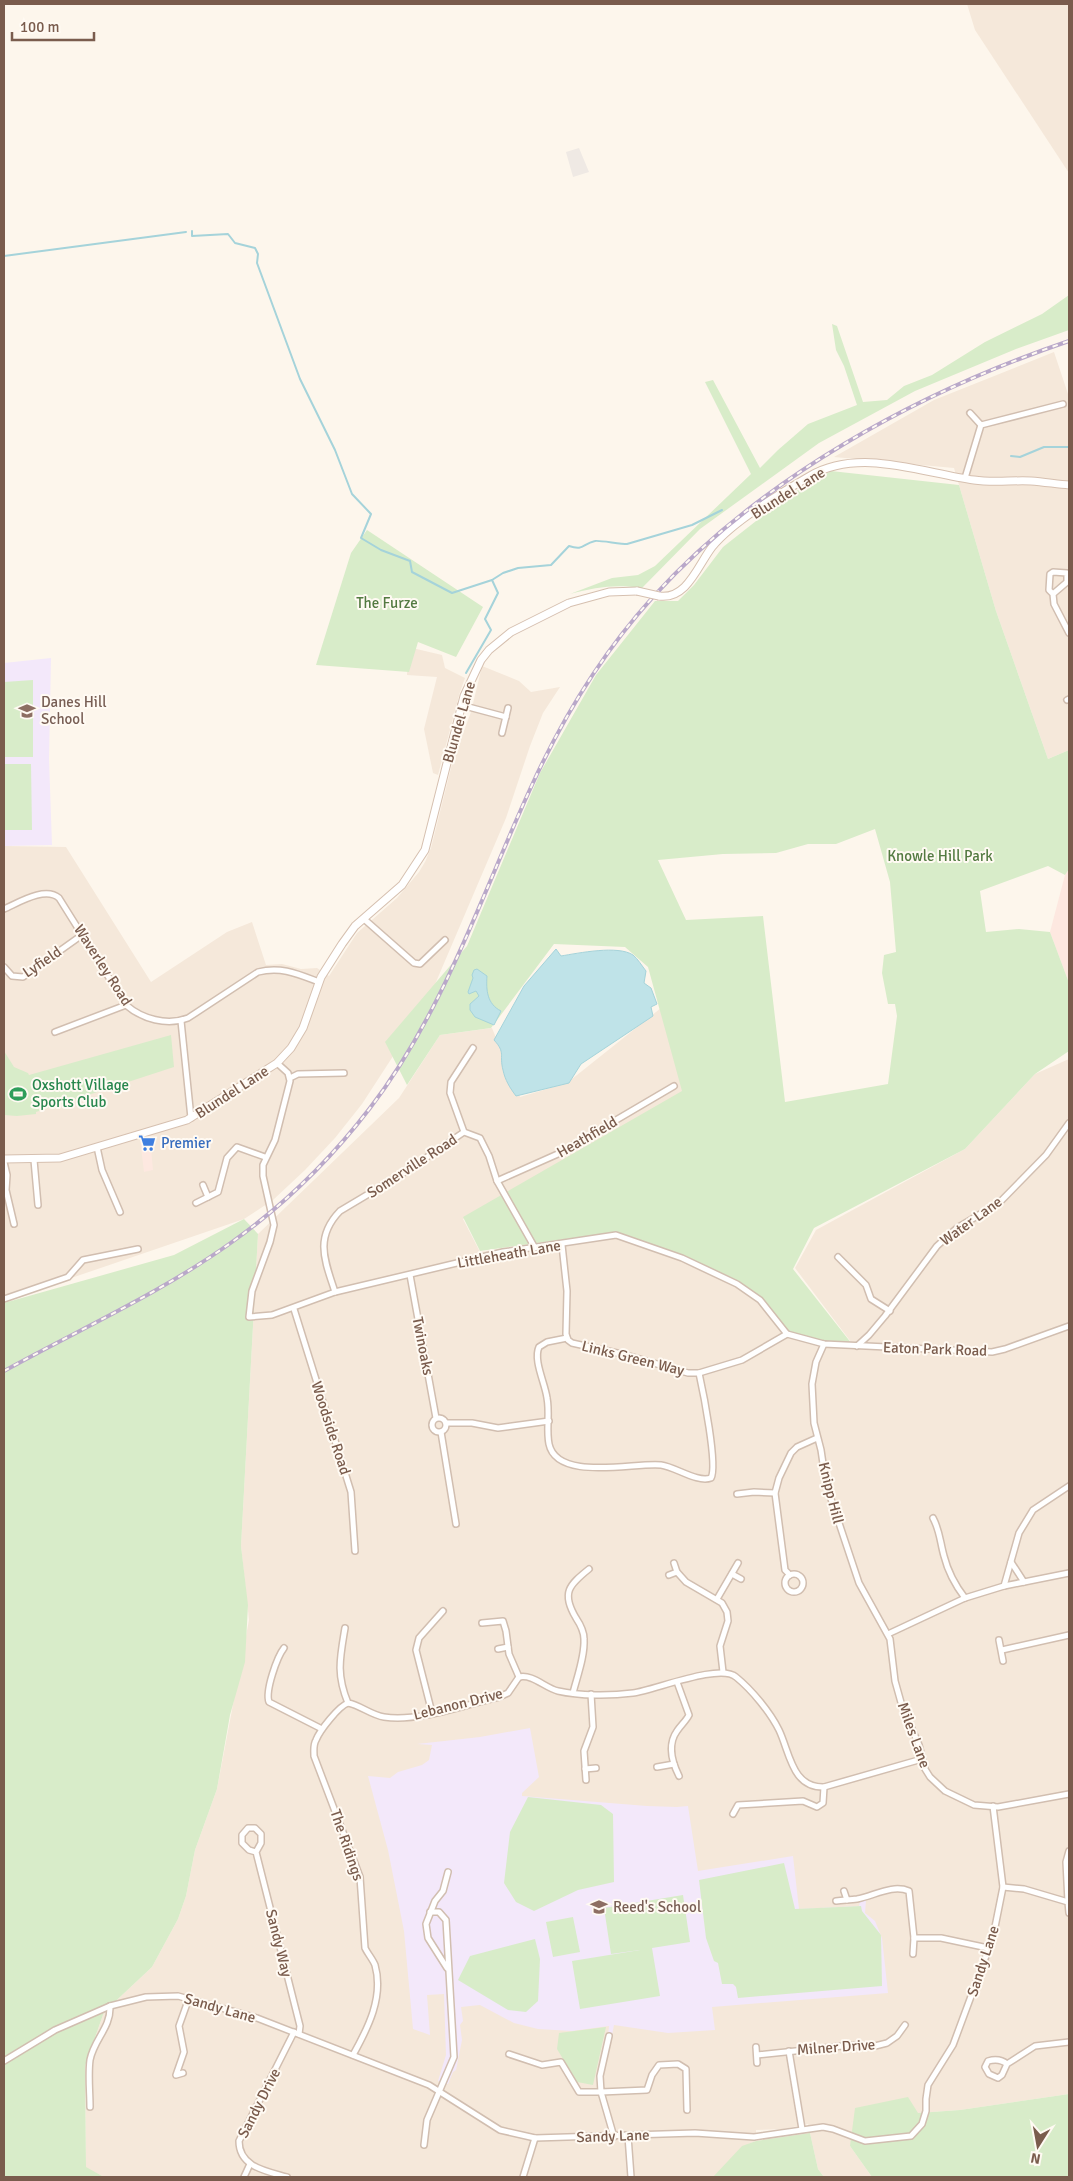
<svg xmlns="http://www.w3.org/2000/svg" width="1073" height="2181" viewBox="0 0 1073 2181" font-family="Signika,sans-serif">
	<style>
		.residential { fill: #f5e8da }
		.commercial { fill: #fde8e0 }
		.industrial { fill: #efe9e4 }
		.education { fill: #f3e8fa }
		.green { fill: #d8ecc9; fill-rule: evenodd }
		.water { fill: #bfe3e8; stroke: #a5d3da }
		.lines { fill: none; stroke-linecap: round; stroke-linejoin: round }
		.stream { stroke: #a5d3da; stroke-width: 2 }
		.street-casing { stroke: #d1beb0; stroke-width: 8 }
		.secondary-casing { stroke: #d6c0b0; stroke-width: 9 }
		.street { stroke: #fff; stroke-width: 5 }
		.secondary { stroke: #fff; stroke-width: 7 }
		.rail-casing { stroke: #b9a8c9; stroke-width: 4 }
		.rail { stroke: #fffaf3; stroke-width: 2; stroke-dasharray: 5.5; stroke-linecap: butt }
		.secondary-bridge-casing { stroke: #d6c0b0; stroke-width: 9; stroke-linecap: butt }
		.secondary-bridge { stroke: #fff; stroke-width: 7 }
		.labels { text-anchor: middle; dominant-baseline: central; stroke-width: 4; stroke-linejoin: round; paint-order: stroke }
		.street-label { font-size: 15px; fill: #7a5c4d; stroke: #fffaf3 }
		.park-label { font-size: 15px; fill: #537a41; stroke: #fffaf3 }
		.education-label { font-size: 15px; fill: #785e54; stroke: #fffaf3; text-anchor: start }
		.leisure-label { font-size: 15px; fill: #27864d; stroke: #fffaf3; text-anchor: start }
		.shop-label { font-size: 15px; fill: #366cbe; stroke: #fffaf3; text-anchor: start }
	</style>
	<rect width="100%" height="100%" fill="#fdf6ec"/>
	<g class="residential">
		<polygon points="967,4 1069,4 1069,173 975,30"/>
		<polygon points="1054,352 1069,397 1069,750 1048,759 996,611 954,468 834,457 934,400"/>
		<polygon points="408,647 442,655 445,668 465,678 460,692 438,775 433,773 424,729 437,677 407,675"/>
		<polygon points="482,666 519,681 531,692 560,687 543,713 530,746 506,818 436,982 410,1030 362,1104 335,1138 305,1170 273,1200 244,1219 4,1301 4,846 66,847 151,982 227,932 252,922 266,965 282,964 301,969 317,968 329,976 357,933 397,898 419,872 425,862 431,848 453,760 471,712"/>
		<polygon points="661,1008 684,1093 463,1219 480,1252 617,1232 732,1281 851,1342 795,1268 816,1230 965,1149 1035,1074 1069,1059 1069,2094 960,2110 918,2113 850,2146 872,2177 824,2177 818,2169 808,2124 783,2129 756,2130 756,2141 744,2146 715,2177 104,2177 86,2168 85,2066 104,2012 152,1967 178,1919 186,1896 195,1850 217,1789 249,1620 241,1546 258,1234 399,1098 440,1035 492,1028 520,1097 567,1083"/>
	</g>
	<g class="commercial">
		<polygon points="1069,869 1069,983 1050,932 1065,875"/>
		<polygon points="150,1136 153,1170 144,1172 140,1139"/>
	</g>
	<polygon class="industrial" points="579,148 589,172 573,177 566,152"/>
	<g class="education">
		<polygon points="51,658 49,759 52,845 4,846 4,663"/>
		<polygon points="530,1728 539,1777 522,1793 522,1796 647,1806 677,1807 688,1806 698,1871 793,1856 799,1909 859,1906 860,1902 866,1900 865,1913 875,1921 882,1938 888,1993 712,2007 715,2030 668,2033 614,2025 612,2035 608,2036 609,2026 572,2031 538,2029 514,2023 480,2005 461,2007 463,2021 460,2025 462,2040 456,2070 453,2072 448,2084 438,2081 446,2055 444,1994 427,1995 430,2035 413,2029 404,1931 388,1850 368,1776 390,1778 398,1772 422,1765 429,1760 432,1745 417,1744 480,1737"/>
	</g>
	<g class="green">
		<path d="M1069,295V330L1016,349L915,391L819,443L700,529L642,588C616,584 596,587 570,594L612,578L638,575L655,566L751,474L705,382L713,380L760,468L778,450L808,424L857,405L844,366L836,350L832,324L837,326L863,402L887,400L904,386L932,375L985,342L1042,314Z"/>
		<path d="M831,471L959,485L996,611L1048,759L1069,750V869L1065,875L1048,866L980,891L986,932L1019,929L1050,932L1069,983V1051L1035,1074L965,1149L814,1228L793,1269L852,1344L825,1342L787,1332L761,1298L682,1258L616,1232L480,1251L463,1217L682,1091L648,967L625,947L554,944L491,1028L440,1035L407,1085L385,1042L467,946L540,773L596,675L655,601H678L694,585L723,547L788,496ZM875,829L890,882L896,952L884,955L882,973L888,1004H895L897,1016L888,1084L785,1102L763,916L686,920L658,860L723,854L776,853L808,844H836Z"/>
		<polygon points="367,530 483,607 456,657 418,642 409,672 316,665 351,553"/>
		<polygon points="33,680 33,757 4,757 4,682"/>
		<polygon points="4,764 31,764 32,830 4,830"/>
		<polygon points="171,1035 174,1067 36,1112 36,1114 17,1116 4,1115 4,1051 14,1067 28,1073 29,1075"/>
		<polygon points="244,1219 258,1234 241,1546 248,1605 245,1662 230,1715 217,1789 195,1850 186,1896 178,1919 152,1967 104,2012 85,2066 86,2167 104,2177 4,2177 4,1303 174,1255"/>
		<polygon points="528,1797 601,1805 613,1814 614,1882 578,1890 534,1911 516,1902 504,1883 510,1832"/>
		<polygon points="784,1863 795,1909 861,1906 862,1911 881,1935 882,1986 738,1998 736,1987 733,1984 722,1984 718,1963 714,1961 706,1938 699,1880"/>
		<polygon points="683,1895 690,1942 652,1948 660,1996 580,2009 572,1961 640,1950 611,1954 604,1908"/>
		<polygon points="573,1917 580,1952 553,1957 546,1922"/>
		<polygon points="535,1939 540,1959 538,2001 526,2012 508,2010 458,1980 470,1956"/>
		<polygon points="606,2027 593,2085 577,2082 557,2049 559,2033"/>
		<polygon points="1069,2094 1069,2177 872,2177 850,2146 855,2108 908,2097 918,2113 960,2110"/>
		<polygon points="810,2133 818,2169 824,2177 713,2177 742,2146 756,2141"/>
	</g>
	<g class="water">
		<path d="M556,949L561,956C579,953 618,945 633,955C638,959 642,966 646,971L644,983L651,988L657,1004L651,1007L653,1016L581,1064L569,1083L516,1096C510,1088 505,1080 503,1070C499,1055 506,1053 494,1040L524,986Z"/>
		<path d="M477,969L487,976C486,990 487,1004 501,1011L494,1025L475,1017L470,1010V1004L479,996L476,991L469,994L468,992L473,978L472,975L474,970Z"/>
	</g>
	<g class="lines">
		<g class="stream">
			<path d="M192,231V236L228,234L235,243L255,248L258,254L257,263L300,379L335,450L352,494L371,514L361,538L381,550L410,561L412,572L452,593L492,580L503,573L518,568L551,565L569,546C584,551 582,544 595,541C598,540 620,544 627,544L692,525L722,510"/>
			<polyline points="4,256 186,232"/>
			<polyline points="1011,456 1020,457 1044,447 1069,447"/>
			<polyline points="466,673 491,630 485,619 498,593 492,580"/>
		</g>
		<g class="street-casing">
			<g id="street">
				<polyline points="970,413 981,425"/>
				<polyline points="965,478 981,425 1063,404"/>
				<polyline points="1053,594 1067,582 1067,573 1053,572 1050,574 1049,590 1053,594 1054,604 1069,633"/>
				<polyline points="1067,700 1069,699"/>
				<polyline points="461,705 506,717"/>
				<polyline points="502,733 508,708"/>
				<path d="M4,909C18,903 45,886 59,898L126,1005C142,1019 167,1026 188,1018L258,972C281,966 298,974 319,982"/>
				<polyline points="364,919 414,963 420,964 445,940"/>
				<polyline points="4,967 12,976 23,977 82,935"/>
				<polyline points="181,1021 191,1118"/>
				<polyline points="55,1032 126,1005"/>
				<polyline points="277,1063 288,1073 290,1081 275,1140 263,1165 263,1176 274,1225 270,1242 252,1291 249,1317 272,1315 335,1292 503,1252 616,1235 682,1258 737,1284 760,1300 787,1334 824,1344 992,1352 1005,1349 1069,1326"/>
				<polyline points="290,1078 298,1074 344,1073"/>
				<polyline points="464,1132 450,1093 451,1082 473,1048"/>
				<polyline points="97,1147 102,1170 120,1212"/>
				<polyline points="34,1160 38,1205"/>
				<polyline points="4,1162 7,1175 6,1190 14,1224"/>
				<polyline points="497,1181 560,1153 674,1086"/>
				<polyline points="203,1185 208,1197"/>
				<polyline points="196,1203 218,1192 227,1158 237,1147 265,1157"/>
				<polyline points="562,1245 567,1291 566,1334 568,1340 572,1343 626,1355 688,1373 699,1373 742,1360 787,1334"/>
				<polyline points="838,1257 866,1285 871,1299 890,1311"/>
				<polyline points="410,1275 436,1418"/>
				<path d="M335,1292C325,1261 314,1238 340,1211L402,1174L464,1132L480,1138L489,1156L497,1181L535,1248"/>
				<polyline points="4,1299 68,1277 83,1260 138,1249"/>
				<polyline points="294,1309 351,1492 355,1551"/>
				<path d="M567,1338L547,1342L539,1347C533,1360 545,1383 547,1398C550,1413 546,1430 549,1444C557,1482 635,1462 661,1465C676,1467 697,1483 711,1478C718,1466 703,1391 699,1373"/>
				<polyline points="824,1344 816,1362 812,1384 814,1423 821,1450 826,1484 859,1583 890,1639 895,1681 902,1706 919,1745 925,1769 930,1777 945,1791 974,1805 998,1807 1069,1794"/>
				<polyline points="857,1346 869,1335 885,1316 937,1246 957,1228 999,1203 1046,1155 1069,1123"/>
				<circle cx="439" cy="1425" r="7"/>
				<polyline points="446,1423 472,1423 498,1428 549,1421"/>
				<polyline points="441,1432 456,1524"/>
				<polyline points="737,1494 754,1492 775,1493"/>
				<path d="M933,1518C940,1531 940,1542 944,1556C948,1572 955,1585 965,1598"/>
				<polyline points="1011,1562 1024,1582"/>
				<polyline points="674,1563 677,1572 686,1582 722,1603 727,1612 728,1621 720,1646 723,1672"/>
				<circle cx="794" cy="1583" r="9"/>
				<polyline points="732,1574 741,1579"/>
				<polyline points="669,1575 677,1572"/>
				<polyline points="790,1575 785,1570 775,1493 779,1478 791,1453 797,1447 817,1438"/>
				<polyline points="1004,1586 1019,1533 1033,1510 1069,1486"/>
				<polyline points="717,1599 738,1563"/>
				<polyline points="482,1623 503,1621 506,1631 509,1654 519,1677"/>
				<path d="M345,1628C340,1658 336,1674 348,1703C360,1705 371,1715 384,1717C420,1722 463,1705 499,1697L508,1693L519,1677"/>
				<polyline points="888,1634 965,1598 1004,1586 1069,1573"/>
				<polyline points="999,1640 1003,1661"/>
				<path d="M284,1648C277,1657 265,1691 269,1702L322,1729"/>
				<polyline points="498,1649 508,1647"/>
				<polyline points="1002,1650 1069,1635"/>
				<path d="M519,1677C533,1674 545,1688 558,1691C580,1696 610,1696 633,1693C655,1690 720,1663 736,1677C752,1690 770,1712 779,1730C790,1753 792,1788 824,1787L922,1759"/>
				<path d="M677,1682L689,1715C686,1721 681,1725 677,1731C667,1745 672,1762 679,1776"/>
				<path d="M573,1693C577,1677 585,1656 584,1639C584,1631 580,1624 576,1618C561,1593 569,1585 589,1569"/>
				<path d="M348,1703C339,1706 320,1730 316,1740C313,1745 314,1750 314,1756L360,1877L365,1948C368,1954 373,1960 375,1965C384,1997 368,2028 353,2055"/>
				<polyline points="432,1713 416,1650 419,1638 443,1611"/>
				<polyline points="657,1767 674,1764"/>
				<polyline points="585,1769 596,1768"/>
				<polyline points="586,1780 584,1751 593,1727 591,1694"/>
				<polyline points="733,1814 738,1805 803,1801 817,1807 823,1803 824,1787"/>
				<polyline points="256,1852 261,1843 261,1834 255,1828 248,1828 242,1835 242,1843 249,1850 256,1852 300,2026 299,2034"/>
				<polyline points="1003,1887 1024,1889 1068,1902 1069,1913"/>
				<polyline points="844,1891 847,1900"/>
				<path d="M836,1901C843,1900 850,1900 857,1899C874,1896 892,1884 909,1891L914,1938L913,1954"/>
				<polyline points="1068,1902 1066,1862 1069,1851"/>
				<polyline points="914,1938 941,1938 988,1948"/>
				<polyline points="447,1968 428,1938 426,1924 435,1901 443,1891 448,1872"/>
				<polyline points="609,2036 600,2076 601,2092 647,2090 652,2075 659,2065 678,2064 686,2069 687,2110"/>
				<polyline points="756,2047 757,2063"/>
				<polyline points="789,2051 802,2129"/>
				<polyline points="509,2054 542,2065 561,2062 579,2092 601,2092 614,2137"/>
				<polyline points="757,2055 852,2045 875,2046 887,2043 897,2036 905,2025"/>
				<polyline points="4,2061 55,2030 110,2006 146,1997 178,1996 257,2018 429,2085 500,2130 535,2138 695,2133 754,2137 823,2127 833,2129 865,2141 911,2136 922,2124 926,2111 926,2099 928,2085 953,2045 993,1937 1003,1887 993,1806"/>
				<path d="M1007,2064C1001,2059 995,2059 988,2061L985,2067L989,2074L998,2078L1002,2075L1007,2064L1035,2046L1069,2042"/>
				<polyline points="183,2073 176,2075 184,2052 179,2026 189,1998"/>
				<path d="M90,2107C90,2092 88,2075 90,2060C94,2039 111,2028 110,2006"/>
				<polyline points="628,2136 631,2177"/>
				<polyline points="424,2145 427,2120 454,2057 446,1920 439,1912 430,1912"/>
				<polyline points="244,2177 250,2164"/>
				<path d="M287,2177C266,2171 239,2167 239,2141L294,2032"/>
				<polyline points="523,2177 535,2138"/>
			</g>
		</g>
		<g class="secondary-casing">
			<g id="secondary">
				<path d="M659,596C687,600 698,565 712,547C733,521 781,493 810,476C860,447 922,473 974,480C993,483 1012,480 1031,481C1044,482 1057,484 1069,485"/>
				<polyline points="4,1159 60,1158 187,1120 277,1063 291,1048 303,1028 321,977 342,944 355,926 402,885 425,850 464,696 481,660 489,650 511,632 569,603 609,592 637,591"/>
			</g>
		</g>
		<use href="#street" class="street"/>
		<use href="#secondary" class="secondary"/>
		<g class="rail-casing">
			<path id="rail" d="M4,1371C80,1329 161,1293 232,1242C284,1205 331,1159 370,1108C444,1012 482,893 532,785C563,717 603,652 653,597C761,478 918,392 1069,341"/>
		</g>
		<use href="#rail" class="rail"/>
		<g class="secondary-bridge-casing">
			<polyline id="secondary-bridge" points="637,591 659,596"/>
		</g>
		<use href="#secondary-bridge" class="secondary-bridge"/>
	</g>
	<defs>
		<g id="school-bare" transform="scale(1.35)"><path d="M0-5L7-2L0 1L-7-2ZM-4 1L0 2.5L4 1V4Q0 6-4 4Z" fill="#8d6e63" stroke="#fffaf3" stroke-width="2.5" paint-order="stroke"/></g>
		<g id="stadium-bare" transform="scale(1.35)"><path d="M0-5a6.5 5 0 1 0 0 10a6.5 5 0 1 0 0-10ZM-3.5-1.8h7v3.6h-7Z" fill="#2e9e5b" stroke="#fffaf3" stroke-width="2.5" paint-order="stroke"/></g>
		<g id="supermarket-bare" transform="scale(1.35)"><path d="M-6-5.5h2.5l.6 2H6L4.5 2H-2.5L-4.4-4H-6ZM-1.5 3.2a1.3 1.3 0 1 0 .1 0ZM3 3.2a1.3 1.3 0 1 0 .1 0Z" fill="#3f7fe0" stroke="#fffaf3" stroke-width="2.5" paint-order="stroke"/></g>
	</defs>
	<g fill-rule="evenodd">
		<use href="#school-bare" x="27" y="711"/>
		<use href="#stadium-bare" x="18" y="1094"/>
		<use href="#supermarket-bare" x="147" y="1143"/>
		<use href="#school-bare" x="599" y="1907"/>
	</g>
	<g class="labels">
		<g class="street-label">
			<text transform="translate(788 493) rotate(-32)">Blundel Lane</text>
			<text transform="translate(459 722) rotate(-74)">Blundel Lane</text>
			<text transform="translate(42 962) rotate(-34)">Lyfield</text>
			<text transform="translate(103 965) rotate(57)">Waverley Road</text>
			<text transform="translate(232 1092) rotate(-33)">Blundel Lane</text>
			<text transform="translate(587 1137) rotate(-30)">Heathfield</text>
			<text transform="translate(412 1166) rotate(-33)">Somerville Road</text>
			<text transform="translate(971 1221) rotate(-36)">Water Lane</text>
			<text transform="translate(509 1254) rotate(-10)">Littleheath Lane</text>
			<text transform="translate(423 1346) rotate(79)">Twinoaks</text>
			<text transform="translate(935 1349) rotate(2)">Eaton Park Road</text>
			<text transform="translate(633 1358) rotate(14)">Links Green Way</text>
			<text transform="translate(331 1428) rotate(72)">Woodside Road</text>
			<text transform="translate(831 1493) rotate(76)">Knipp Hill</text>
			<text transform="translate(458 1704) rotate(-14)">Lebanon Drive</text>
			<text transform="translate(914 1735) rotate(70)">Miles Lane</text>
			<text transform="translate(347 1845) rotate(71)">The Ridings</text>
			<text transform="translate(279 1943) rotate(76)">Sandy Way</text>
			<text transform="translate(983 1961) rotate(-72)">Sandy Lane</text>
			<text transform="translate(220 2008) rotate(16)">Sandy Lane</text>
			<text transform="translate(836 2047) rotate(-4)">Milner Drive</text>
			<text transform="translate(259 2103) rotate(-63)">Sandy Drive</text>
			<text transform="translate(613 2136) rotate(-2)">Sandy Lane</text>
		</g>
		<g class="park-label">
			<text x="387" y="603">The Furze</text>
			<text x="940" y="856">Knowle Hill Park</text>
		</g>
		<g class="education-label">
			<text x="41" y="702">Danes Hill<tspan x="41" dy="17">School</tspan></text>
			<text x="613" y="1907">Reed's School</text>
		</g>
		<g class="leisure-label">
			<text x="32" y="1085">Oxshott Village<tspan x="32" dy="17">Sports Club</tspan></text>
		</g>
		<g class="shop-label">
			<text x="161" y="1143">Premier</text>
		</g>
	</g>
	<rect width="1073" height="2181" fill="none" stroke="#7a5c4d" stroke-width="10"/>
	<g transform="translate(1038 2146) rotate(191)" stroke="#fffaf3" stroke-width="4" paint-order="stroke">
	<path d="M0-4L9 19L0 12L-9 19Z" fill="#7a5c4d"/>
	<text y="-8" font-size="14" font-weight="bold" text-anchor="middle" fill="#7a5c4d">N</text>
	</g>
	<path d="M12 32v8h82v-8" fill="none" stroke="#7a5c4d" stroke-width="2.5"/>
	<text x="20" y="32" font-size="15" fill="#7a5c4d" stroke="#fffaf3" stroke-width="4" paint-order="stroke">100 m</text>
</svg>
